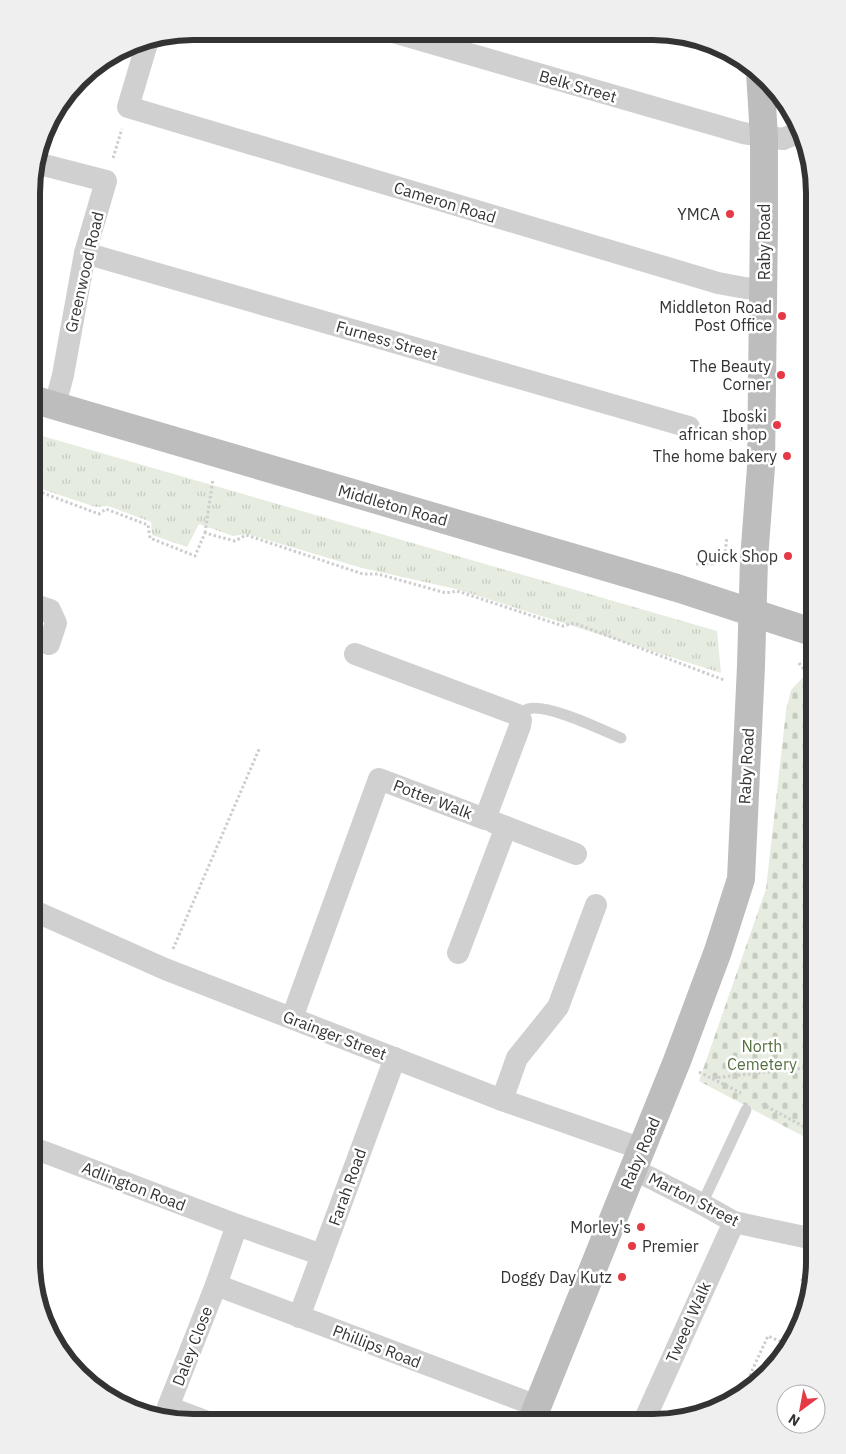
<svg xmlns="http://www.w3.org/2000/svg" width="846" height="1454" viewBox="0 0 846 1454" font-family="'IBM Plex Sans',sans-serif">
	<style>
		.grass { fill: url(#grass-tufts) }
		.cemetery { fill: url(#cemetery-stones) }
		.lines { fill: none; stroke-linecap: round; stroke-linejoin: round }
		.path { stroke: #cdcdcd; stroke-width: 3; stroke-dasharray: 2.5 2.5; stroke-linecap: butt }
		.lane { stroke: #d0d0d0; stroke-width: 11 }
		.street { stroke: #d0d0d0; stroke-width: 22 }
		.secondary { stroke: #bdbdbd; stroke-width: 28 }
		.poi-dot { fill: #e63946; stroke: #fff; stroke-width: 2 }
		.labels { text-anchor: middle; dominant-baseline: central; stroke-width: 5; stroke-linejoin: round; paint-order: stroke }
		.street-label { font-size: 16px; fill: #333; stroke: #fff }
		.poi-label { font-size: 16px; fill: #333; stroke: #fff; text-anchor: end }
		.park-label { font-size: 16px; fill: #56703f; stroke: #fff }
		.rim { fill: none; stroke: #333; stroke-width: 6 }
	</style>
	<defs>
		<pattern id="grass-tufts" width="24" height="20" patternUnits="userSpaceOnUse" patternTransform="scale(1.25)"><rect width="24" height="20" fill="#e6ecdf"/><path d="M3 7l-1-3M5 7V3M7 7l1-3M15 17l-1-3M17 17v-4M19 17l1-3" fill="none" stroke="#c6cbc0"/></pattern>
		<pattern id="cemetery-stones" width="16" height="16" patternUnits="userSpaceOnUse" patternTransform="scale(1.25)"><rect width="16" height="16" fill="#e6ecdf"/><path d="M2 7V4a2 2 0 0 1 4 0v3zM10 15v-3a2 2 0 0 1 4 0v3z" fill="#c6cbc0"/></pattern>
	</defs>
	<rect width="100%" height="100%" fill="#fff"/>
	<polygon class="grass" points="32,433 717,631 721,673 456,589 362,568 247,534 233,536 199,524 187,547 152,535 151,522 108,506 96,507 32,486"/>
	<polygon class="cemetery" points="815,670 814,1142 699,1081 766,889 786,711 791,690 807,673"/>
	<g class="lines">
		<g class="path">
			<polyline points="113,158 122,129"/>
			<polyline points="711,434 736,441"/>
			<polyline points="32,494 43,493 99,514 106,509 148,525 150,538 195,556 205,533 235,541 246,535 363,574 378,574 446,593 457,591 563,626 574,623 724,680"/>
			<polyline points="205,533 213,479"/>
			<polyline points="696,564 714,564 725,553 727,537"/>
			<polyline points="799,663 807,673 815,748"/>
			<polyline points="173,949 260,747"/>
			<polyline points="32,955 38,939"/>
			<polyline points="699,1072 741,1093"/>
			<polyline points="713,1078 814,1067"/>
			<polyline points="762,1104 814,1132"/>
			<polyline points="808,1265 802,1280 811,1284"/>
			<polyline points="750,1390 744,1388 768,1336 789,1345"/>
		</g>
		<g class="lane">
			<path d="M518,715C521,713 525,710 528,709C547,703 602,730 621,738"/>
			<polyline points="702,1204 746,1110"/>
		</g>
		<g class="street">
			<polyline points="393,32 743,133 783,139 800,132"/>
			<polyline points="148,40 128,107 718,283 745,288 764,289"/>
			<polyline points="36,163 106,181 85,253 63,375 55,405"/>
			<polyline points="85,253 689,427"/>
			<polyline points="32,604 50,610 56,623 49,644"/>
			<polyline points="493,822 576,854"/>
			<polyline points="32,910 165,969 502,1100 642,1149"/>
			<polyline points="458,953 506,827"/>
			<polyline points="292,1018 379,779 485,819 520,726 521,720 518,715 355,654"/>
			<polyline points="502,1100 517,1058 558,1007 596,905"/>
			<polyline points="31,1147 237,1225 216,1285 168,1407 205,1421"/>
			<polyline points="633,1169 702,1204 734,1222 809,1238 814,1242"/>
			<polyline points="237,1225 322,1255"/>
			<polyline points="216,1285 537,1406"/>
			<polyline points="299,1317 395,1058"/>
			<polyline points="643,1423 734,1222"/>
		</g>
		<g class="secondary">
			<polyline points="32,399 677,588 815,633"/>
			<polyline points="531,1422 677,1061 718,951 741,879 751,666 754,559 761,467 764,221 764,137 760,72"/>
		</g>
	</g>
	<g class="poi-dot">
		<circle cx="730" cy="214" r="5"/>
		<circle cx="782" cy="316" r="5"/>
		<circle cx="781" cy="375" r="5"/>
		<circle cx="777" cy="425" r="5"/>
		<circle cx="787" cy="456" r="5"/>
		<circle cx="788" cy="556" r="5"/>
		<circle cx="641" cy="1227" r="5"/>
		<circle cx="632" cy="1246" r="5"/>
		<circle cx="622" cy="1277" r="5"/>
	</g>
	<g class="labels">
		<g class="street-label">
			<text transform="translate(578 86) rotate(16)">Belk Street</text>
			<text transform="translate(445 202) rotate(17)">Cameron Road</text>
			<text transform="translate(764 242) rotate(-90)">Raby Road</text>
			<text transform="translate(84 272) rotate(-77)">Greenwood Road</text>
			<text transform="translate(387 340) rotate(16)">Furness Street</text>
			<text transform="translate(393 505) rotate(16)">Middleton Road</text>
			<text transform="translate(746 766) rotate(-87)">Raby Road</text>
			<text transform="translate(433 799) rotate(21)">Potter Walk</text>
			<text transform="translate(335 1035) rotate(21)">Grainger Street</text>
			<text transform="translate(640 1153) rotate(-67)">Raby Road</text>
			<text transform="translate(134 1186) rotate(21)">Adlington Road</text>
			<text transform="translate(347 1187) rotate(-70)">Farah Road</text>
			<text transform="translate(694 1199) rotate(27)">Marton Street</text>
			<text transform="translate(688 1322) rotate(-66)">Tweed Walk</text>
			<text transform="translate(192 1346) rotate(-69)">Daley Close</text>
			<text transform="translate(377 1346) rotate(21)">Phillips Road</text>
		</g>
		<g class="poi-label">
			<text x="720" y="214">YMCA</text>
			<text x="772" y="307">Middleton Road<tspan x="772" dy="18">Post Office</tspan></text>
			<text x="771" y="366">The Beauty<tspan x="771" dy="18">Corner</tspan></text>
			<text x="767" y="416">Iboski<tspan x="767" dy="18">african shop</tspan></text>
			<text x="777" y="456">The home bakery</text>
			<text x="778" y="556">Quick Shop</text>
			<text x="631" y="1227">Morley's</text>
			<text x="642" y="1246" text-anchor="start">Premier</text>
			<text x="612" y="1277">Doggy Day Kutz</text>
		</g>
		<g class="park-label">
			<text x="762" y="1046">North<tspan x="762" dy="18">Cemetery</tspan></text>
		</g>
	</g>
	<path d="M0 0H846V1454H0ZM193 40H653A153 153 0 0 1 806 193V1261A153 153 0 0 1 653 1414H193A153 153 0 0 1 40 1261V193A153 153 0 0 1 193 40Z" fill="#efefef" fill-rule="evenodd"/>
	<path class="rim" d="M193 40H653A153 153 0 0 1 806 193V1261A153 153 0 0 1 653 1414H193A153 153 0 0 1 40 1261V193A153 153 0 0 1 193 40Z"/>
	<g transform="translate(801 1409) rotate(212)"><circle r="24" fill="#ffffff" stroke="#adadad"/>
	<path d="M0-4L9 19L0 12L-9 19Z" fill="#e63946"/>
	<text y="-8" font-size="14" font-weight="bold" text-anchor="middle" fill="#333333">N</text>
	</g>
</svg>
